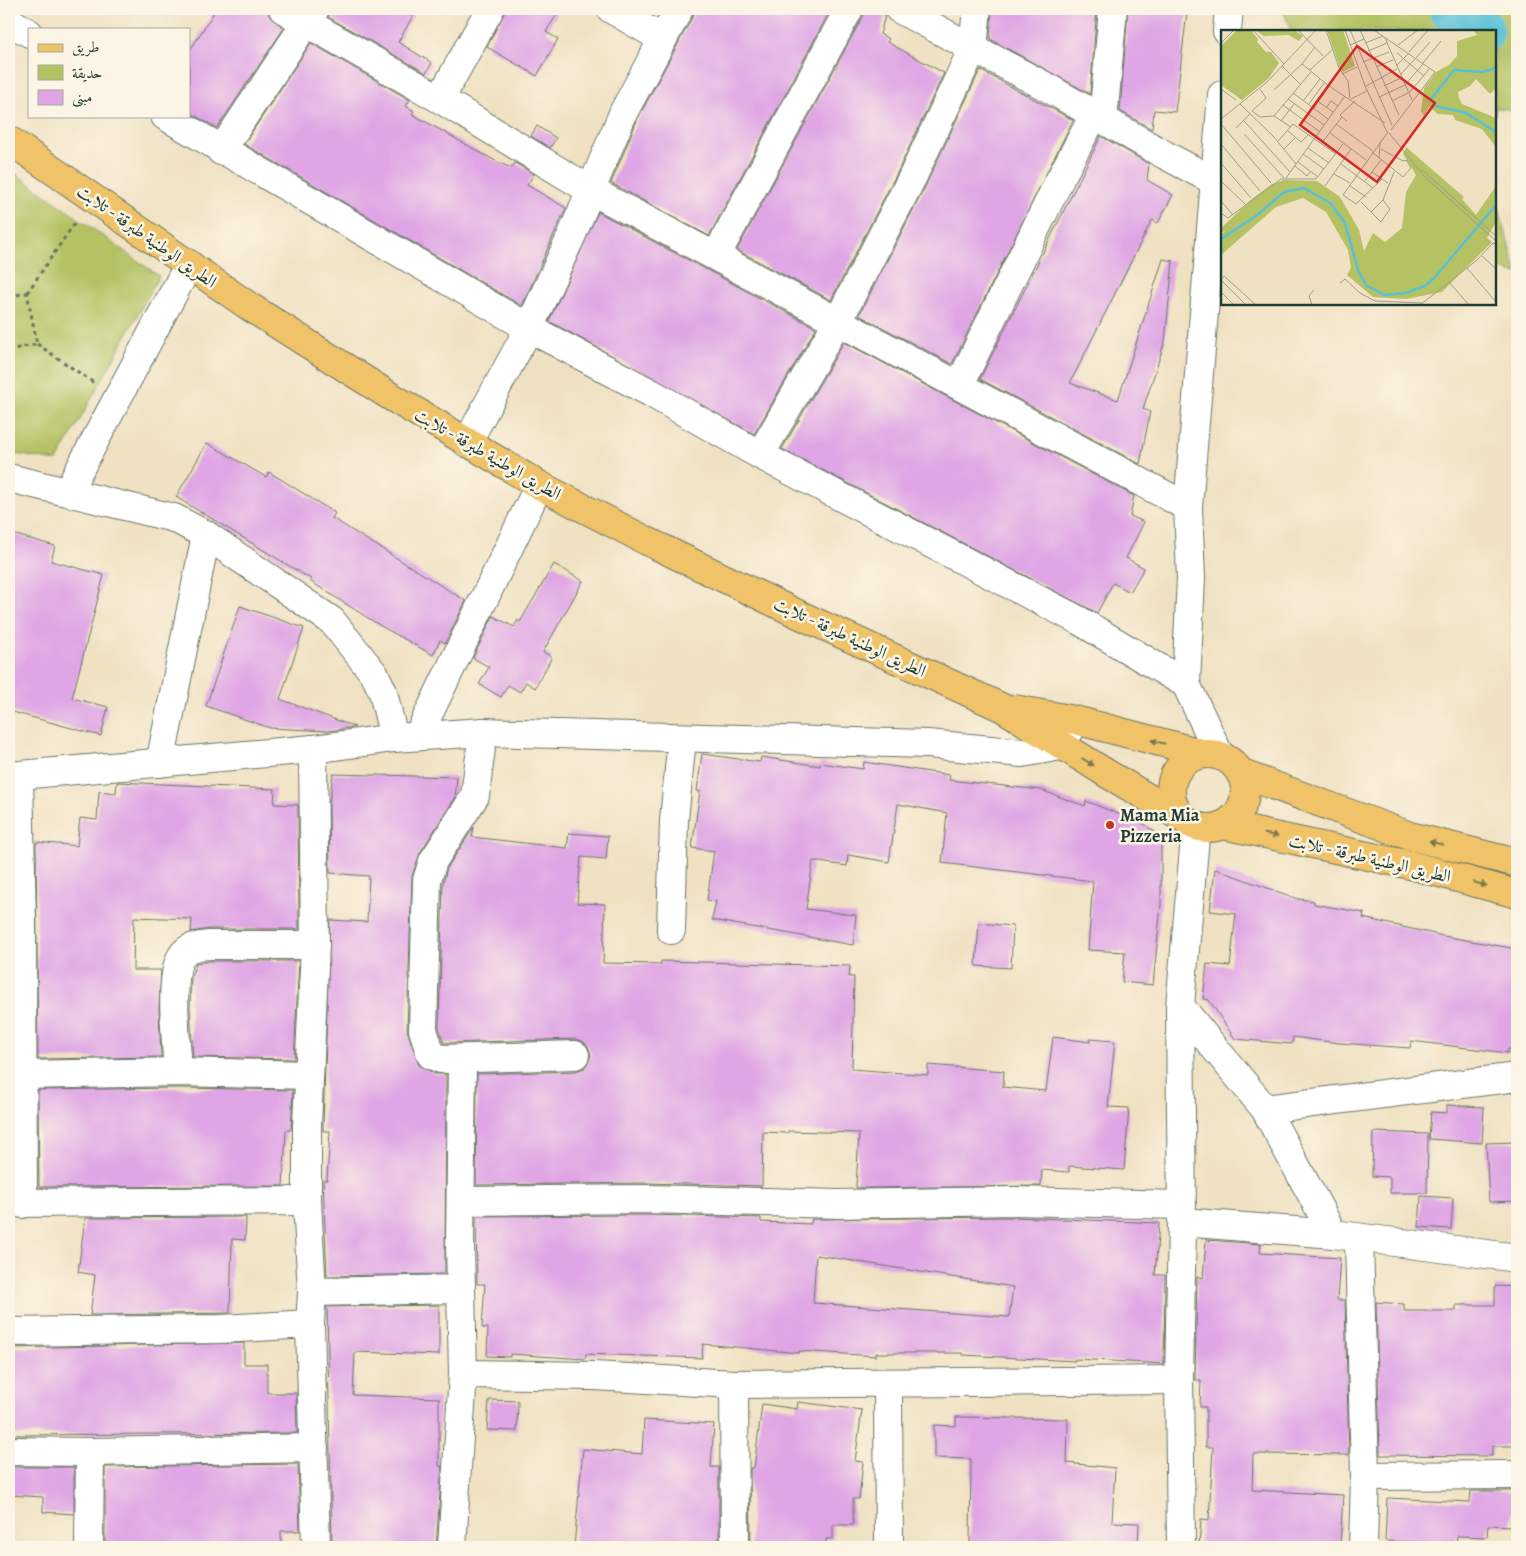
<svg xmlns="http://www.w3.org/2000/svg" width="1526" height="1556" viewBox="0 0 1526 1556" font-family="Alegreya,Amiri,serif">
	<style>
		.green { fill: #b4c264; stroke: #6a804c }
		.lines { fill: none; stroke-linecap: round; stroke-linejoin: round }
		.river { stroke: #58bfd5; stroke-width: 52 }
		.building { fill: #dfa5e5; fill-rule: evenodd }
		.minor-casing { stroke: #687666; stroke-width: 30 }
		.major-casing { stroke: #687666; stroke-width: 30 }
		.path { stroke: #687666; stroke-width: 3; stroke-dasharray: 4 4; stroke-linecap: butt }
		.minor { stroke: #fff; stroke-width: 28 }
		.major { stroke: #f1c369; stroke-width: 28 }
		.oneway { fill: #7d794c }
		.poi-dot { fill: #c8321e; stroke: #fcf5e5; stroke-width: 2 }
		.labels { text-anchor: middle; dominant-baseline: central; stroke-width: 5; stroke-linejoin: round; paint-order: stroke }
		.street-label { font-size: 18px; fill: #1f3d34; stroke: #fcf5e5 }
		.poi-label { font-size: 18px; font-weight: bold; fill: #1f3d34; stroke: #fcf5e5; text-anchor: start }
		.inset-river { fill: none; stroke: #58bfd5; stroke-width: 2.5 }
		.inset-road { fill: none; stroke: #9c9f89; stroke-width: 1 }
		.view { fill: #d62828; fill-opacity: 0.15; stroke: #d62828; stroke-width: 2.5 }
		.inset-edge { fill: none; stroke: #1f3d34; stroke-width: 2.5 }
	</style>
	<rect width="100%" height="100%" fill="#fcf5e5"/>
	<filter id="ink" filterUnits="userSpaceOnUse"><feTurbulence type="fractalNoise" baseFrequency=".02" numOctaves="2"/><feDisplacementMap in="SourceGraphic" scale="10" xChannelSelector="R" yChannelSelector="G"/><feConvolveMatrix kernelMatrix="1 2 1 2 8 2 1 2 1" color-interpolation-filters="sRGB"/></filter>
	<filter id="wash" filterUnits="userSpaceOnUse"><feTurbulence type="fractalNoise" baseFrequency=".0096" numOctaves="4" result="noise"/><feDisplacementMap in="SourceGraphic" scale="20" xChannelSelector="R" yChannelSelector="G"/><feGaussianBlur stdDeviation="1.12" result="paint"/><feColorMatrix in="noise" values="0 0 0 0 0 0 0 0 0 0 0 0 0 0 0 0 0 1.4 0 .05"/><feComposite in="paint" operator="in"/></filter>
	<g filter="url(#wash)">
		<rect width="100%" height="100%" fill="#f0e1c2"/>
		<g class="green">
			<polygon points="1283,9 1517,9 1517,110 1495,108 1495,115 1495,31 1291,31"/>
			<polygon points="9,169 159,276 57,461 9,453"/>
			<polygon points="1495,195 1517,273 1517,274 1495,267"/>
		</g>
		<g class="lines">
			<polyline class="river" points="1455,9 1478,31"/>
		</g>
		<g id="blocks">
			<g class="building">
				<polygon points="216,9 267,9 270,17 284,28 217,128 189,112 189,52"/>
				<polygon points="330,9 417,9 398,42 432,63 426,73 328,17"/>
				<polygon points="506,9 560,9 546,32 558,39 537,76 487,47"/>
				<polygon points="695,9 831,9 709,236 611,183 638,118 693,16"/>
				<polygon points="865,9 884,9 885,16 880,34 889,39 887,42 944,73 898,171 831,300 737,250 863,16"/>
				<polygon points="992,9 1097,9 1090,94 990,39"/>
				<polygon points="1128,9 1156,9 1187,12 1175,112 1154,110 1152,129 1120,111"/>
				<polygon points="311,43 410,100 406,106 414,111 412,114 499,163 512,168 515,163 534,174 527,185 566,208 522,306 244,144"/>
				<polygon points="980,70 1073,120 952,364 859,315 926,185"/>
				<polygon points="537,126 556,138 550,148 531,136"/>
				<polygon points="1101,136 1149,164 1147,180 1173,195 1158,223 1152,220 1070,383 1118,400 1163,259 1173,261 1165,341 1143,409 1150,412 1140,464 980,379"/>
				<polygon points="598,212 816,328 754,434 549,321"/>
				<polygon points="844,342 1134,496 1130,516 1144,522 1126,558 1144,568 1130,592 1113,583 1097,613 782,449"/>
				<polygon points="207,443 266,477 269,472 335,513 332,518 466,601 445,643 440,640 433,655 379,625 310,581 311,579 176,497"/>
				<polygon points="9,533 55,546 51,561 104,575 72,698 108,707 101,736 9,711"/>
				<polygon points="554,564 583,581 543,652 552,657 535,688 526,682 520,692 508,685 501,697 479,684 489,667 473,658 493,616 514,627 518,620 520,622"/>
				<polygon points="240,606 304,628 280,699 355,727 328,731 270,728 206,706"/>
				<polygon points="702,754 760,762 761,757 820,766 820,763 863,769 864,762 877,764 950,775 949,780 1041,790 1085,806 1086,801 1146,825 1161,837 1161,904 1153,985 1122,982 1125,952 1088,950 1093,881 942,863 947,813 898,804 889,862 848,855 847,866 813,861 806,909 856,915 853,945 712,920 716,901 707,900 714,851 692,848 700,791 697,791"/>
				<polygon points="333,774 457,777 455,798 420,853 412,876 407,1030 419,1065 435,1074 446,1074 445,1274 327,1276 323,1180 327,1180 330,1131 323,1131 323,1126 330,920 367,922 369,876 330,873 329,805"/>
				<polygon points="117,782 275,789 274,804 298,805 299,929 209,929 191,932 192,919 134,917 133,970 161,970 159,1009 161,1057 38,1059 36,845 37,842 77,846 80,818 97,820 99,791 116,793"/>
				<polygon points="474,827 472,837 567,848 569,833 608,836 606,859 581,857 577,903 605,904 603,963 661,964 661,961 850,966 849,977 854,977 852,1069 928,1075 928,1065 1004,1071 1003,1087 1046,1091 1053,1037 1090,1042 1090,1039 1115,1041 1108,1107 1129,1108 1124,1170 1069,1166 1069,1172 1042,1170 1041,1186 856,1188 859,1133 788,1131 788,1133 763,1132 762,1186 647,1183 476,1185 477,1074 576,1071 584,1068 588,1063 591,1055 588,1046 582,1041 575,1039 444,1043 439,1028 443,883 447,868"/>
				<polygon points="1215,869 1298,899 1314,901 1314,904 1364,913 1363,918 1443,936 1517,949 1517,1050 1508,1049 1508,1053 1411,1041 1410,1048 1339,1043 1293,1037 1292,1044 1235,1039 1209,1000 1203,999 1207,964 1230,966 1236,914 1210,911"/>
				<polygon points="979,923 1013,926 1011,968 976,966"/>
				<polygon points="210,961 299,961 294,1059 193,1057 190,1009 191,977 196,963"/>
				<polygon points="178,1088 293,1090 291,1130 286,1130 283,1186 39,1187 38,1090"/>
				<polygon points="1447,1105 1484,1107 1482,1143 1429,1139 1431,1112 1447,1113"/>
				<polygon points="1373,1132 1428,1134 1427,1193 1390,1193 1390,1177 1372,1176"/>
				<polygon points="1517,1142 1517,1201 1489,1202 1486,1143"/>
				<polygon points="1421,1196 1453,1198 1451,1229 1419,1227"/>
				<path d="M647,1215L761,1218V1222L811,1224L812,1219L1014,1217L1159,1223L1155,1275H1165L1164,1364L1075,1359V1361L963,1355V1353H876V1356L799,1351V1353L703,1344L702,1358L586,1354L585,1359L510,1354V1357L487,1356L488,1328H482L485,1284H477L476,1216ZM816,1255L1013,1287L1009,1317L813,1303Z"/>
				<polygon points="246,1217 245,1240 232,1239 230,1313 90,1315 95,1275 78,1272 85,1218"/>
				<polygon points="1206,1240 1261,1244 1260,1253 1340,1258 1337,1300 1345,1300 1349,1455 1253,1454 1252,1490 1343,1495 1340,1547 1199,1547 1201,1519 1209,1520 1213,1447 1206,1447 1206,1407 1200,1407 1201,1380 1195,1380 1197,1277 1203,1278"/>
				<polygon points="1495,1286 1517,1287 1517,1446 1492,1446 1492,1456 1380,1455 1376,1302 1404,1304 1404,1311 1456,1311 1456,1305 1495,1305"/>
				<polygon points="439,1305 439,1355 355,1352 353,1395 439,1398 439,1466 442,1466 436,1547 332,1547 327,1307"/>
				<polygon points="244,1343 244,1364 267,1364 267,1393 296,1393 297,1433 9,1435 9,1348"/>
				<polygon points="489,1400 518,1401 517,1431 487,1430"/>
				<polygon points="798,1402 862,1410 855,1461 863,1462 859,1499 853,1499 853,1525 833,1525 833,1539 826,1539 826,1547 751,1547 750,1468 754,1468 762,1404 797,1409"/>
				<polygon points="956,1417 1068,1419 1067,1463 1115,1468 1112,1522 1139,1523 1138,1547 970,1546 971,1459 934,1458 934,1425 956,1426"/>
				<polygon points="644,1420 714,1424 711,1467 719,1467 719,1547 574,1547 583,1449 642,1454"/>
				<polygon points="298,1464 300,1531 281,1531 281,1547 105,1547 105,1467"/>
				<polygon points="9,1467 74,1467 74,1514 43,1512 43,1497 9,1495"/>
				<polygon points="1471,1491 1513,1491 1511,1526 1488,1525 1487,1537 1457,1536 1456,1544 1385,1541 1387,1498 1470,1502"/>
			</g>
		</g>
	</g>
	<g filter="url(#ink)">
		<use href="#blocks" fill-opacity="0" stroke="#687666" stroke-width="1"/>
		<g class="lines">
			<g class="minor-casing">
				<g id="minor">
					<polyline points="283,9 440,99 590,190 1188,507"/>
					<polyline points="611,9 663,39"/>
					<polyline points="899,9 1043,85 1165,155 1216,182"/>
					<polyline points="9,21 29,33"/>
					<polyline points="1227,31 1229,9"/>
					<polyline points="440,99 490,9"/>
					<polyline points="165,116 529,328 651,393 760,455 1080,621 1186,684"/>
					<polyline points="1103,120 1113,9"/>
					<polyline points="221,151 315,9"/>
					<polyline points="716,256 849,9"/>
					<polyline points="960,384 1060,179 1094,115"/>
					<polyline points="467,443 529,328 571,237 624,111 679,9"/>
					<polyline points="760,455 838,321 912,178 973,48 977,9"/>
					<polyline points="9,478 174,518 206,535 332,621 375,675 383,692 394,738"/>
					<polyline points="68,491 189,264"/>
					<polyline points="483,732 475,796 433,861 427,880 423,1030 431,1055 441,1059 575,1055"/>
					<polyline points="418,736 539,485"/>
					<polyline points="313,749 315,945 307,1126 307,1201 312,1292 310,1324 316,1547"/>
					<polyline points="1220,756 1186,684 1191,578 1188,507 1222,95"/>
					<polyline points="160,763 206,535"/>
					<polyline points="9,776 313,749 394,738 483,732 928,744 1022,753 1061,746 1071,728"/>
					<polyline points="19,776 22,923 23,1204"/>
					<polyline points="671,930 674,820 682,738"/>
					<polyline points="1180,1006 1265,1109 1333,1234"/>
					<path d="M178,1072C177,1048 167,969 184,953C190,946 201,946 209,945H315"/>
					<polyline points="23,1075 178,1072 308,1075"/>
					<polyline points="1265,1109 1517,1077"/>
					<polyline points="463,1201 647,1199 838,1204 1014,1201 1181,1205"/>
					<polyline points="9,1203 307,1201"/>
					<polyline points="1182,1222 1333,1234 1517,1258"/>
					<polyline points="1359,1239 1365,1476 1363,1547"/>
					<polyline points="312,1292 461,1289"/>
					<polyline points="9,1332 221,1329 310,1324"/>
					<polyline points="463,1374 594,1376 734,1384 1179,1380"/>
					<polyline points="734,1384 735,1547"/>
					<polyline points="888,1384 889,1547"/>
					<polyline points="9,1451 90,1452 314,1448"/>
					<polyline points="1365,1476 1517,1475"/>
					<polyline points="89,1547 90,1452"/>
					<polyline points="452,1547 463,1374 460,1245 462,1059"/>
					<polyline points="1181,1547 1179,1380 1182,1222 1180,1006 1196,826"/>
				</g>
			</g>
			<g class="major-casing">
				<g id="major">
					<polyline points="9,140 250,307 390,396 539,485 647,541 800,615 1003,708 1106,773 1184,819"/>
					<polyline points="1014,709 1075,720 1206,754"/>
					<circle cx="1208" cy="791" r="37"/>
					<polyline points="1240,773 1410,836 1517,863"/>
					<polyline points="1223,825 1410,865 1517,894"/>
				</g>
			</g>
			<g class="path">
				<polyline points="27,293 76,221"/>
				<polyline points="9,296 27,293 37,344 9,350"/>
				<polyline points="37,344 94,383"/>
			</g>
			<use href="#minor" class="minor"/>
			<use href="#major" class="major"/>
		</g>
		<defs><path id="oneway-solid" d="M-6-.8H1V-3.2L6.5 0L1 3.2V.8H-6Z" transform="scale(1.25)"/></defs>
		<g class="oneway">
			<use href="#oneway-solid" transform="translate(1158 742) rotate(-166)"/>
			<use href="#oneway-solid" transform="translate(1088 762) rotate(32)"/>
			<use href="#oneway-solid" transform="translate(1271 835) rotate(12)"/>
			<use href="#oneway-solid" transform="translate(1436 843) rotate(-166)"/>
			<use href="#oneway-solid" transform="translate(1480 884) rotate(15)"/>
		</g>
	</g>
	<circle class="poi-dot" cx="1110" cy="825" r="5"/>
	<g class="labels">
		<g class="street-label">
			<text transform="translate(147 236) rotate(35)">الطريق الوطنية طبرقة - تلابت</text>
			<text transform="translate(488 454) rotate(30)">الطريق الوطنية طبرقة - تلابت</text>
			<text transform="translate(850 637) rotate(25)">الطريق الوطنية طبرقة - تلابت</text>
			<text transform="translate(1370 858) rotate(13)">الطريق الوطنية طبرقة - تلابت</text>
		</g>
		<g class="poi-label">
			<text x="1120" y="815">Mama Mia<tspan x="1120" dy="21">Pizzeria</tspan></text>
		</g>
	</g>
	<g transform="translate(1221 30)">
		<rect width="275" height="275" fill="#f0e1c2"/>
		<path d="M16,0H30L37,9L36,12L45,22H50L58,33L47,49L21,70L0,55V16ZM34,0H73L82,6L78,11L68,5L43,6ZM106,0H122L134,36L122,42L119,38ZM252,0H275V58L269,64L255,49L249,56L237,62L238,68L241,74L275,88V117L261,99L234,90L232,85L217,84L208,77L203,86L200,81L203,58L215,42L228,35L236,26V11L256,5ZM185,117L243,167L241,169L255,185L275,156V192L266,208L271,212L221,262L185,269L152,267L126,245L130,237L127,220L105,182L82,168L55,177L0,225V205L5,200L0,203V198L31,169L51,154L63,150L96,151L119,167L138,200L143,221L152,203L164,212L181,198L185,162L195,145L182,124Z" fill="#b4c264"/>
		<path class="inset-river" d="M275,38L261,42L233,40L210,69L214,76L245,83L275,102M0,209L35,186L63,162L83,158L109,173L124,193L137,240L145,255L164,265L185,263L204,256L213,248L275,175"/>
		<path class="inset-road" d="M32,0L63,34M77,0L102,26M105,0L118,38L127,51L129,68M124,0L144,56L166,102M129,0L171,95M139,0L178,85M153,0L214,42L170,100M164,8L191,70M0,13L13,0M144,13L162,6M129,15L143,9M177,15L197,0M94,17L81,34L108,56L164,93M147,21L166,13M188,22L207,0M176,23L203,46M195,28L209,12M142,32L168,22M202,33L220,11M61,36L79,54M175,36L188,23M155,37L172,30M89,40L111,20M121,44L136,37M179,45L195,28M145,56L176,39M163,56L180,48M0,59L15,70M53,60L81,34M72,63L107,89M188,63L209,38M158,67L184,55L202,34M67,69L103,95M130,69L146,61M82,71L99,49M171,71L187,63M98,72L112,82M19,74L52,106L75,134M88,74L103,53M62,75L99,102M106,77L110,71L117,76M93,78L108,56M31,81L39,87L53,86L90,42M31,81L45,68L39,59M53,86L70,97M0,89L46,52L95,0M23,91L69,142M60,91L73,74M126,91L119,85L134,71M0,94L50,153M115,94L152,121M15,98L29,84M67,101L80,112L87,105M109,103L145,130M168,103L204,147L275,211M23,104L63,148M57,111L72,94L115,124M0,114L39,161M100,114L121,87M87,118L108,133M63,119L74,108M160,119L182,131L187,130M151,122L182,147L190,138L186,131M82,124L103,139M158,128L159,112M77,132L97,147M0,133L30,168M120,134L152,158M74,136L86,146L89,142M200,139L275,206M151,142L167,153M113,144L129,153M65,148L124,66M161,149L135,174L122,165L167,102M0,151L24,174M144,151L160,130M128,155L145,167M104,156L130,119M0,171L12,185M140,172L160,192L169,179L162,170M150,182L162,170L173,142M0,183L7,188L60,149H95L122,114M261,226L275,239M246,238L275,272M228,252L248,275M119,253L124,249L139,263L154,271L201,273M0,262L13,275M25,275L0,250L3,246L35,275M91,275L88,266L93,260M199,275L256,230L272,213L275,214"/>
		<path class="view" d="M136,16L214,73L156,152L79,95Z"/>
		<rect width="275" height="275" class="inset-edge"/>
	</g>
	<rect width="1526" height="1556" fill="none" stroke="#fcf5e5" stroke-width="30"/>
	<rect x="28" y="28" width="162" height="90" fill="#fcf5e5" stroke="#a4ab9e"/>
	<rect x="38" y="44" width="25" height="8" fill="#f1c369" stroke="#a4ab9e"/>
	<text x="72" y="52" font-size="15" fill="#1f3d34">طريق</text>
	<rect x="38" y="65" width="25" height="15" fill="#b4c264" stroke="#a4ab9e"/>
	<text x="72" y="78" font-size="15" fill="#1f3d34">حديقة</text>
	<rect x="38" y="90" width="25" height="15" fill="#dfa5e5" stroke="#a4ab9e"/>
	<text x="72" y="102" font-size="15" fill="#1f3d34">مبنى</text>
</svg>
